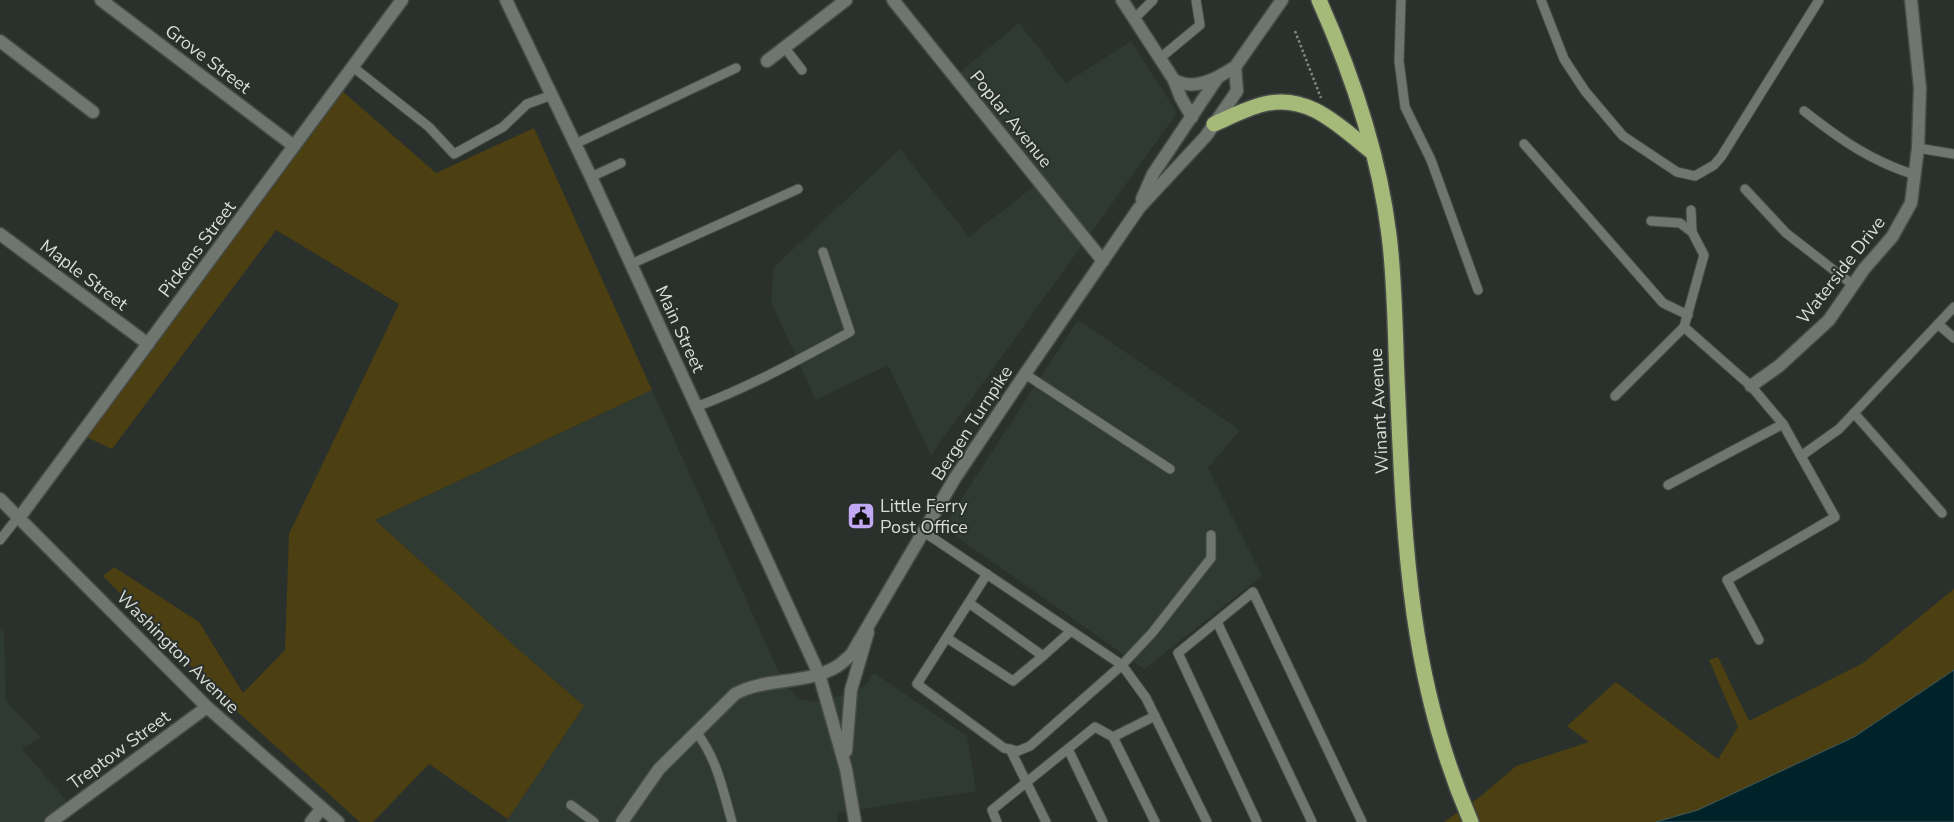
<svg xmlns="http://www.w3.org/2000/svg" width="1954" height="822" viewBox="0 0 1954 822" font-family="'Nunito Sans',sans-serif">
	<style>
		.built { fill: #2f3b32 }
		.green { fill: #4c3f11 }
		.water { fill: #002229; stroke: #415a5e }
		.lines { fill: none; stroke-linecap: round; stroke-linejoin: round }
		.lane-casing { stroke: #464b47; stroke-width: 11 }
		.street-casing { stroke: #464b47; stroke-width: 15 }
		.secondary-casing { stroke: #464b47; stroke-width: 15 }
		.highway-casing { stroke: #464b47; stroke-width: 18 }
		.path { stroke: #828783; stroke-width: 2.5; stroke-dasharray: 2.5 2.5; stroke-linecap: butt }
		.lane { stroke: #6f7670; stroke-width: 9 }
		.street { stroke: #6f7670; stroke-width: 12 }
		.secondary { stroke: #6f7670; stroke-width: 12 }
		.highway { stroke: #a5b978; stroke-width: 15 }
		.labels { text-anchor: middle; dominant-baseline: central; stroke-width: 4; stroke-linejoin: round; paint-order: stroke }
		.street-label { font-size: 18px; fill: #d9ddda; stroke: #2a302b }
		.poi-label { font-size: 18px; fill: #d9ddda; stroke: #2a302b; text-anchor: start }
	</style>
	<rect width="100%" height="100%" fill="#2a302b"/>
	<g class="built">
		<polygon points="1019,23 1066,83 1131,41 1177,113 931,455 888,365 816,400 771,302 774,267 900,149 969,237 1037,184 953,78"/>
		<polygon points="1078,320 1240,430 1208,468 1262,576 1144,669 943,527"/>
		<polygon points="652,390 784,684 801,700 823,702 865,686 874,673 967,736 976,791 837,813 838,822 506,822 584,706 518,649 375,520"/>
		<polygon points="0,628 4,631 6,701 40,737 22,749 75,811 60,822 0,822"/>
	</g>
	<g class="green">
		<polygon points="340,89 436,173 534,128 652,390 375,520 518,649 584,706 508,819 429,764 373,822 360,822 222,698 103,576 114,567 199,622 243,693 285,650 289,534 399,304 276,230 112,449 80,434"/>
		<polygon points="1954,589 1954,670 1854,737 1698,810 1656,822 1444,822 1481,796 1516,766 1589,742 1567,726 1616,682 1718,759 1738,727 1709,660 1718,657 1749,721 1863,663"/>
	</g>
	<polygon class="water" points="1954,670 1954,822 1656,822 1698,810 1854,737"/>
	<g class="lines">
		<g class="lane-casing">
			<g id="lane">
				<polyline points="1401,0 1399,61 1405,107 1431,160 1478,290"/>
				<polyline points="1541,0 1564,59 1585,91 1623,136 1677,172 1695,176 1714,165 1721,157 1819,0"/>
				<polyline points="1134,19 1153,0"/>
				<polyline points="785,48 802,70"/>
				<polyline points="1159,59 1200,25 1196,0"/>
				<polyline points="353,67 429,127 454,154 503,127 527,104 552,95"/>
				<path d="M1804,111C1841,140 1871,161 1915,175"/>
				<polyline points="575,144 736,68"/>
				<polyline points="1524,144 1663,303 1688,315"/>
				<polyline points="1918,148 1954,154"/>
				<polyline points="591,177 621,163"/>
				<polyline points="1745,189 1786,233 1853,285"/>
				<polyline points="1651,221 1680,223 1692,232"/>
				<polyline points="631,264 798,189"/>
				<polyline points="1938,324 1954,307"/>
				<polyline points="1684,327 1751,386 1783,424"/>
				<polyline points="1025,374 1170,469"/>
				<polyline points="1615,396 1684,327 1704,255 1692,232 1691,210"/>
				<path d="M696,407C750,387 800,359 850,332L823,252"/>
				<polyline points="1854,413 1942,513"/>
				<polyline points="1801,456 1839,429 1938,324 1954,338"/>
				<polyline points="1668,485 1783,424 1835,517 1727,580 1759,640"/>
				<polyline points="924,532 1122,665 1146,698 1207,822"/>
				<polyline points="0,540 18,517"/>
				<polyline points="987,574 917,684 1004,748 1018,751 1030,746 1122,665 1152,633 1211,558 1211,535"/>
				<polyline points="1217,622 1312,822"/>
				<polyline points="947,638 1013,681 1043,656 969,603"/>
				<polyline points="1043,656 1071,631"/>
				<path d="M696,732C717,758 723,791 732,822"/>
				<polyline points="1113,737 1155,716"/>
				<polyline points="1010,749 1046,822"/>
				<polyline points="1068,749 1103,822"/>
				<polyline points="571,805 594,822"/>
				<polyline points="997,822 992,810 1095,727 1113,737 1155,822"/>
				<polyline points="1257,822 1178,653 1253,592 1362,822"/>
			</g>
		</g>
		<g class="street-casing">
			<g id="street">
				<polyline points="101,0 294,146"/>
				<polyline points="893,0 1103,261"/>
				<polyline points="1122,0 1174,80 1181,98 1192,117"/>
				<polyline points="0,41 93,112"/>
				<polyline points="767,61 846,0"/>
				<path d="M1174,80C1189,88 1203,84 1218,77"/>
				<polyline points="0,234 148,344"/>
				<polyline points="1751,386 1779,366 1829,320 1864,269 1892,237 1911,203 1918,148 1920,88 1911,0"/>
				<polyline points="19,518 402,0"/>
				<polyline points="819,674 846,769 855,822"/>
				<polyline points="846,751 851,690 868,632"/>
				<polyline points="51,822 207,707"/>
				<polyline points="311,822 322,808"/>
			</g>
		</g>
		<g class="secondary-casing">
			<g id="secondary">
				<polyline points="506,0 591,177 819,674"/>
				<polyline points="1142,199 1153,174 1218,77 1235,67 1282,0"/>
				<polyline points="0,499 207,707 338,822"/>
				<path d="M622,822L659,769L735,694C766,677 805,685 836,667C841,664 846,659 851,655L955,478L1025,374L1139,208L1206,136L1237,91L1235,67"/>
			</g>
		</g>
		<g class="highway-casing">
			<g id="highway">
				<path d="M1319,0C1352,74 1379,154 1389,235C1395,282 1395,331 1397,378C1404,535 1407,675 1471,822"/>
				<path d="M1214,124C1230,117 1247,108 1264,104C1309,93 1340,127 1372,152"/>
			</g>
		</g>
		<polyline class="path" points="1295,31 1321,98"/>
		<use href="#lane" class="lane"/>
		<use href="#street" class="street"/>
		<use href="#secondary" class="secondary"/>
		<use href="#highway" class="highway"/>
	</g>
	<defs>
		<g id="civic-square" transform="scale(1.4375)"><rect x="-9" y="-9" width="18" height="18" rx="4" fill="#c1a8f3" stroke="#2a302b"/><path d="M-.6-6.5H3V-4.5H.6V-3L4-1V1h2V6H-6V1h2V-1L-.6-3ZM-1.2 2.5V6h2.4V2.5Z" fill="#111"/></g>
	</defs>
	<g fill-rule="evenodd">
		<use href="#civic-square" x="861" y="516"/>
	</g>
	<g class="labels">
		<g class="street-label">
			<text transform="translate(208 59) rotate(37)">Grove Street</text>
			<text transform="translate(1011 119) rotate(51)">Poplar Avenue</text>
			<text transform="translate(197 249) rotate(-53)">Pickens Street</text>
			<text transform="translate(1841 270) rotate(-52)">Waterside Drive</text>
			<text transform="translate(84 275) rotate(37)">Maple Street</text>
			<text transform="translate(680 329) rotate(65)">Main Street</text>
			<text transform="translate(1379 411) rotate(-93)">Winant Avenue</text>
			<text transform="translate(972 423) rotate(-57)">Bergen Turnpike</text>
			<text transform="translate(178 652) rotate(45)">Washington Avenue</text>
			<text transform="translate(119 750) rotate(-36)">Treptow Street</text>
		</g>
		<g class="poi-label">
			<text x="880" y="506">Little Ferry<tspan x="880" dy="21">Post Office</tspan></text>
		</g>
	</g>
</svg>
